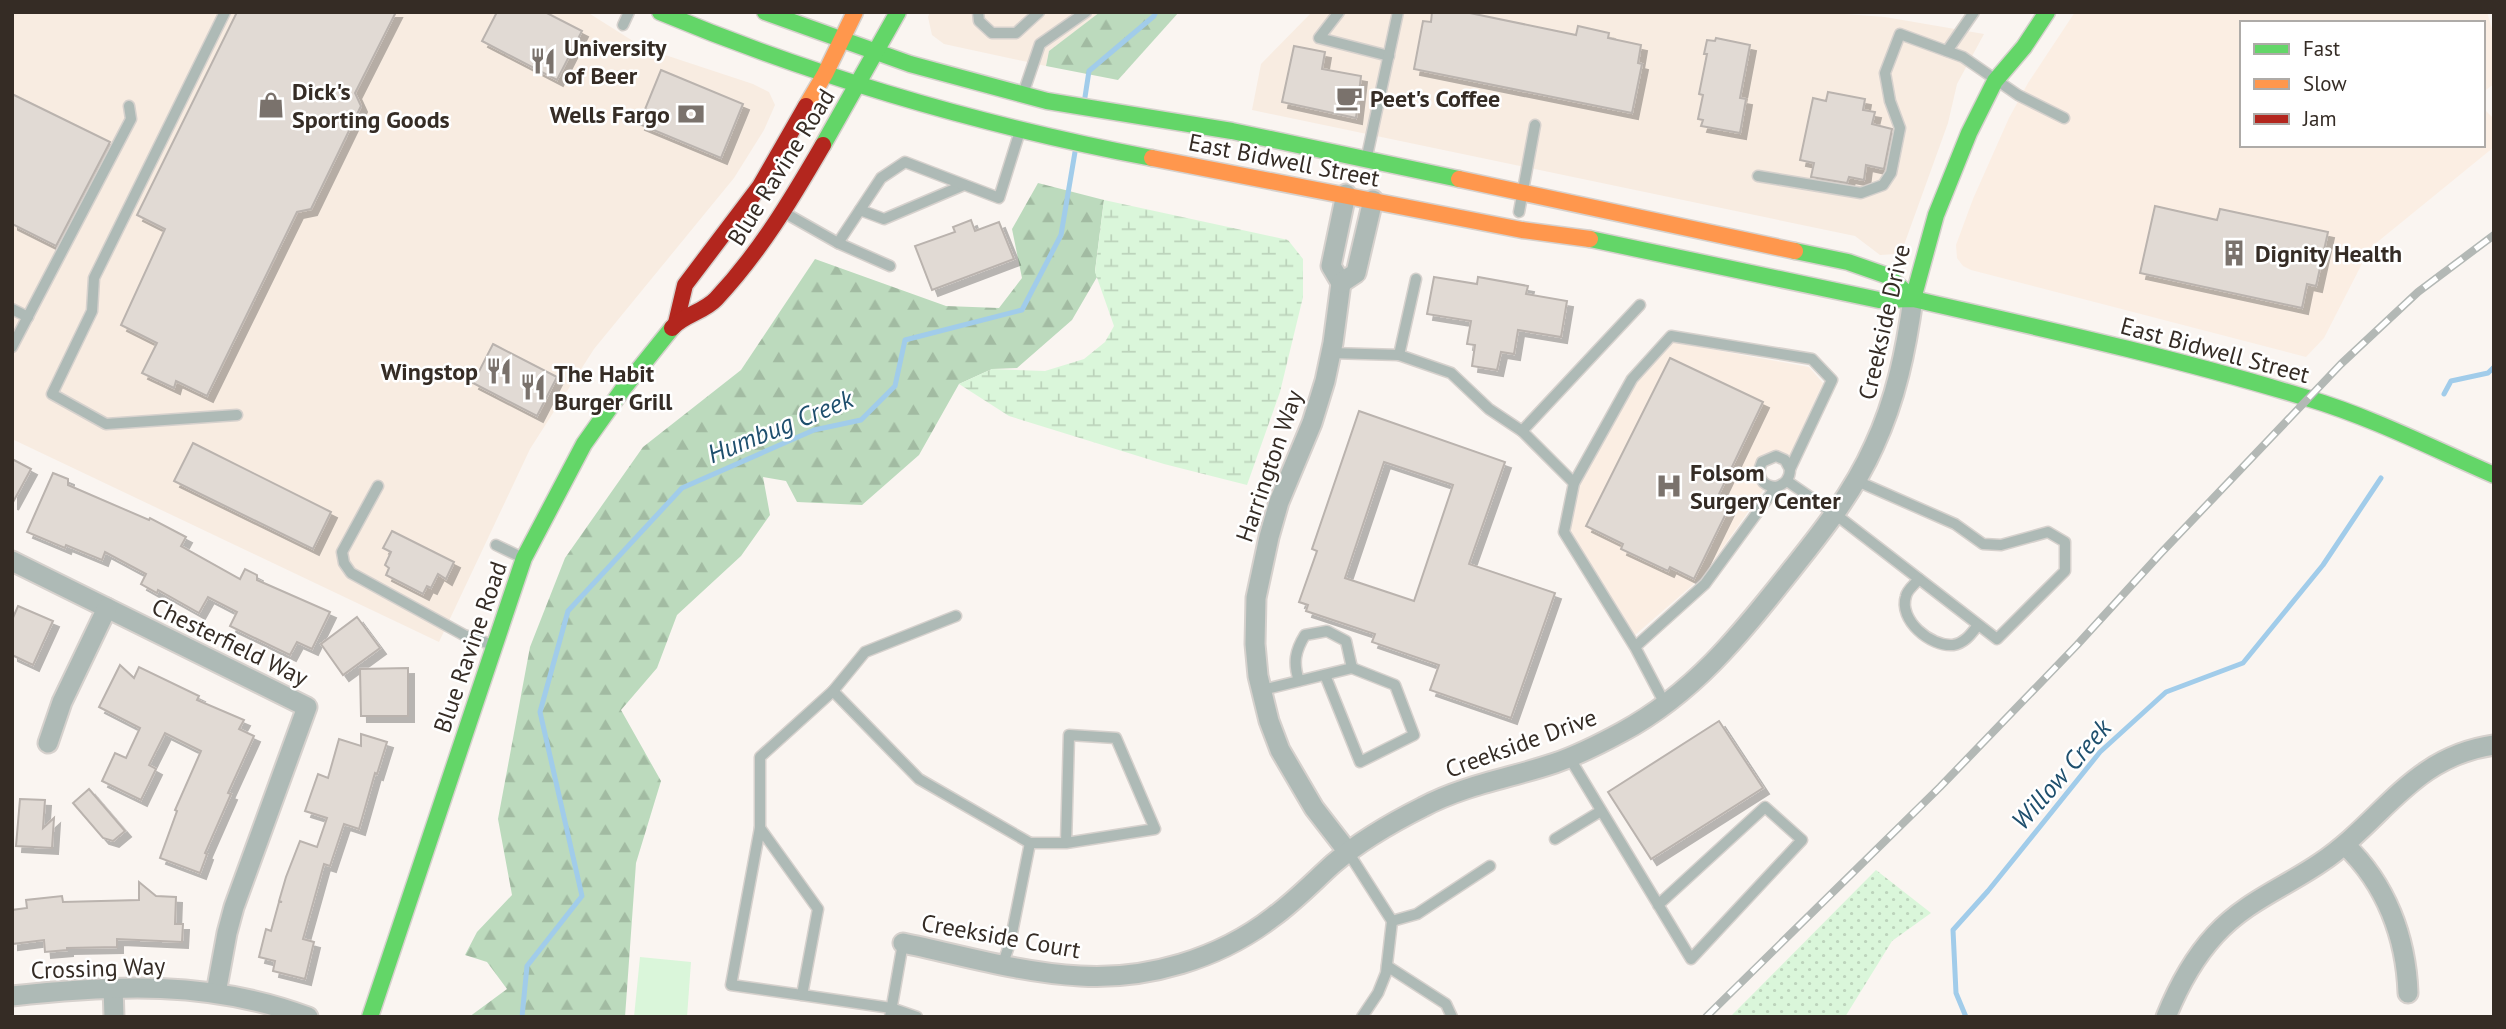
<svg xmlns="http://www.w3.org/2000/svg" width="2506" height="1029" viewBox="0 0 2506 1029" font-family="'PT Sans',sans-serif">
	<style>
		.built { fill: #f8ece1 }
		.medical { fill: #fbeee3 }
		.grass { fill: url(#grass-dots) }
		.forest { fill: url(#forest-firs) }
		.wetland { fill: url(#wetland-marsh) }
		.garden { fill: #daf6da }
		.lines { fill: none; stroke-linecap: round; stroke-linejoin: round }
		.stream { stroke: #a1ccea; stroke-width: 5 }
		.building { fill: #e1dad4; stroke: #bab3ae; stroke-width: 2; fill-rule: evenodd; filter: url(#shadow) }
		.lane-casing { stroke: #d6d1cd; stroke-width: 13 }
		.street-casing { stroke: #d6d1cd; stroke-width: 23 }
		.fast-casing { stroke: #d6d1cd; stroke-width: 19 }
		.slow-casing { stroke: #d6d1cd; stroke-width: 19 }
		.jam-casing { stroke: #d6d1cd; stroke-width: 19 }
		.lane { stroke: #aebab6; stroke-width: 10 }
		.street { stroke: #aebab6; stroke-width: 19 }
		.fast { stroke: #63d668; stroke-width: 16 }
		.slow { stroke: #ff974d; stroke-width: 16 }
		.jam { stroke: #b3261e; stroke-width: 16 }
		.rail-casing { stroke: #b3b8b5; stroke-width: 8 }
		.rail { stroke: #fff; stroke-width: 5; stroke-dasharray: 16; stroke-linecap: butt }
		.labels { text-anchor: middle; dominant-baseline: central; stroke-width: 5; stroke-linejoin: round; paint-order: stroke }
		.poi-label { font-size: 24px; font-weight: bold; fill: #352c25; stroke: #fff; text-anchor: start }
		.street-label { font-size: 24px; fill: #352c25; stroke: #fff }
		.water-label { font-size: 26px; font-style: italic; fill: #1e4f6d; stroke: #fff }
	</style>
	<defs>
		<pattern id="grass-dots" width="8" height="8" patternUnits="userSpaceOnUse" patternTransform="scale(1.75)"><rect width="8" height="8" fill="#daf6da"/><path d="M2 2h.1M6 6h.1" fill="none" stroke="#bcd3bb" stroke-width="1.8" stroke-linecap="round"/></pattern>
		<pattern id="forest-firs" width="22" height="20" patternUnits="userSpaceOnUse" patternTransform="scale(1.75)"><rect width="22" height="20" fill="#bcdabd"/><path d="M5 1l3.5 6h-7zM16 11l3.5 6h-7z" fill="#a2bba2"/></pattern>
		<pattern id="wetland-marsh" width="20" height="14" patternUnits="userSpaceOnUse" patternTransform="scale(1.75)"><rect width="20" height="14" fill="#daf6da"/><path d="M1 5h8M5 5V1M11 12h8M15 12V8" fill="none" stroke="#bcd3bb"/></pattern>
		<filter id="shadow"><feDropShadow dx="6" dy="6" stdDeviation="0" flood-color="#0004"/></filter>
	</defs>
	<rect width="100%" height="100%" fill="#faf5f1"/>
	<g class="built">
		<polygon points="12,12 587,12 644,48 753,84 769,92 775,105 764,130 734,178 594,349 567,391 530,449 439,642 12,439"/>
		<polygon points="930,12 1100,12 1049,51 1046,66 944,44 932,35 928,17"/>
		<polygon points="1312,12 1818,12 1885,17 1984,34 1957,84 1948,123 1904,245 1896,254 1880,255 1855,236 1252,110 1261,64"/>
	</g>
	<g class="medical">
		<polygon points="2075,12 2487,12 2494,36 2494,84 2483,92 2483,23 2242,23 2242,145 2483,145 2483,108 2494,119 2494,147 2370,248 2324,338 2306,357 1971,270 1963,266 1957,258 1956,245 1973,199 2009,118 2028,83"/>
		<polygon points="1672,342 1809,367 1823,383 1790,455 1777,452 1766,453 1758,458 1753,473 1754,482 1764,489 1703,576 1635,635 1569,530 1577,489 1588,468 1635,384"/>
	</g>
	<polygon class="grass" points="1876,870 1931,913 1892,941 1845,1017 1730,1017"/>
	<g class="forest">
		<polygon points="1100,12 1179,12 1118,80 1046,66 1049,51"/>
		<polygon points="1038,183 1104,200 1095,271 1097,277 1072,320 1017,368 992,369 959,384 919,455 862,505 797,502 786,481 763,477 770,515 741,556 677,615 657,668 621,710 661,781 636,863 625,1017 469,1017 507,989 487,962 465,955 477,932 512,895 498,819 530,647 565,558 643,447 741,370 815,259 946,306 999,308 1022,278 1012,229"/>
	</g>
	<polygon class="wetland" points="1104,200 1288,240 1303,259 1303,297 1280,392 1247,485 1164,464 1009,416 959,384 992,369 1045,371 1084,359 1105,342 1114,326 1095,272"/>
	<polygon class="garden" points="640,957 691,962 687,1017 634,1017"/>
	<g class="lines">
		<g class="stream">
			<polyline points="1085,97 1089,71 1154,16 1156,12"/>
			<polyline points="2444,394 2451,381 2488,373 2494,367"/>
			<polyline points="522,1017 527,966 582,896 540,712 568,611 682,488 814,430 861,420 895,386 905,340 1022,310 1061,235 1075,152"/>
			<polyline points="1966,1017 1956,993 1953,930 1988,891 2100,752 2166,692 2243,663 2323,565 2381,478"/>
		</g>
	</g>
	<g class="building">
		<polygon points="237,12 396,12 355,93 361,106 311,209 297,212 207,396 176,381 174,388 142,373 157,343 121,325 165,229 137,215"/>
		<polygon points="497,12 545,12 582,31 557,80 482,41"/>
		<polygon points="1432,12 1465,12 1576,35 1578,26 1609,33 1608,38 1641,45 1638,63 1642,64 1632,113 1414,69 1423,21 1431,22"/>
		<polygon points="1716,38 1750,45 1740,98 1746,99 1740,133 1701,126 1703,120 1698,119 1703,95 1699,94 1707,54 1704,54 1707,40 1715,41"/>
		<polygon points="1294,46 1325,52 1322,69 1361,76 1356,118 1282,102"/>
		<polygon points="661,70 743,104 721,158 639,124"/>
		<polygon points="1828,92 1865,99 1863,110 1875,112 1872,124 1892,129 1884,169 1866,165 1864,180 1849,177 1847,183 1811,177 1814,163 1800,160 1813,98 1826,101"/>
		<polygon points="12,94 110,142 56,246 12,224"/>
		<polygon points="2155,206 2217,220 2220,209 2328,232 2316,286 2307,284 2302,308 2140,273"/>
		<polygon points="971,220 975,231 999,222 1014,259 932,290 915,246 955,232 953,227"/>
		<polygon points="1434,277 1477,284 1478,277 1528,286 1526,294 1567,301 1561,337 1518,330 1514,354 1501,352 1497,370 1472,366 1475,345 1467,344 1471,321 1427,314"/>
		<polygon points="493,344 557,377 537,416 473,383"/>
		<polygon points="1670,358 1763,402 1719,494 1732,501 1694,579 1670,567 1668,571 1621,549 1623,544 1586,526"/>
		<path d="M1359,411L1505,462L1469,564L1555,593L1511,718L1430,690L1439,665L1372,642L1375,634L1306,611L1308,605L1299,602L1317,551L1312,549ZM1384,462L1453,485L1414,601L1345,578Z"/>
		<polygon points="193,443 331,512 313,549 174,481"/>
		<polygon points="12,459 31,469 12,504"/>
		<polygon points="53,473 68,479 68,485 149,520 150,518 186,537 181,546 240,579 245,569 257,575 257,580 330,612 312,649 297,642 290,655 230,626 237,612 208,597 199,613 158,590 157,593 141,584 146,574 105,552 102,560 66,545 65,548 27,532"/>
		<polygon points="392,531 454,562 446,579 438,574 431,588 427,586 423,594 386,575 389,568 385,565 391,552 383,548"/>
		<polygon points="18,606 53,621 33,665 12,655 12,620"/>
		<polygon points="357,617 380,648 343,675 321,644"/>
		<polygon points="120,665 134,678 139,667 199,696 197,700 244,720 239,729 254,736 228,793 231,794 205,853 207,854 200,873 160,858 177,811 175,810 201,751 165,733 149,765 156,769 141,800 102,781 115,753 126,758 140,728 99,707"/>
		<polygon points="408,668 408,716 361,716 360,669"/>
		<polygon points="1719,721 1763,788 1651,859 1608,792"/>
		<polygon points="361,734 387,742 377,774 375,773 359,829 344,824 330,866 324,864 303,939 314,942 305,979 273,971 275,961 259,957 266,929 271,931 279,902 282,902 279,901 286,877 300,841 317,847 327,818 305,811 318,774 328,778 339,739 361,746"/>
		<polygon points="89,789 125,831 113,841 103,838 73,803"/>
		<polygon points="20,799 45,800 43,828 54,818 52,848 16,846"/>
		<polygon points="139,882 156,896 176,897 175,924 183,924 182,942 117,939 117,947 67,948 67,950 45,952 44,940 12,944 12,910 27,908 26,900 62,896 63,902 139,900"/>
	</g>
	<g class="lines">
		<g class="lane-casing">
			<g id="lane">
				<polyline points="225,12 94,278 92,311 52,394 106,424 237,415"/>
				<polyline points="978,12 979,21 992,33 1016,33 1039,12"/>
				<polyline points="1339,12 1319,38 1389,56"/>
				<polyline points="623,25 629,12"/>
				<polyline points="1947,51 1974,12"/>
				<polyline points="1024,91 1040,44 1086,12"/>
				<polyline points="1367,156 1398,12"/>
				<polyline points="1758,176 1861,193 1883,185 1891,173 1900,128 1890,101 1885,73 1900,34 1963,57 2018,95 2064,118"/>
				<polyline points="860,210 884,219 964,185"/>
				<polyline points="1519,212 1535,125"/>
				<polyline points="785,213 838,243 881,178 905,162 999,198 1020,131"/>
				<polyline points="838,243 890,266"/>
				<polyline points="1416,279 1399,355 1451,373 1489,409 1522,431"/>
				<polyline points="12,309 28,317"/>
				<polyline points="12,347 131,119 129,106"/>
				<polyline points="1331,353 1399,355"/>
				<polyline points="1787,481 1835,514 1997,639 2065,571 2065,542 2048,532 2001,545 1983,544 1955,524 1857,481"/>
				<polyline points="1574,483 1522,431 1640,305"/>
				<polyline points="378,486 342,552 344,563 351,573 464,635 493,645"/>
				<path d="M1776,487C1761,486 1756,475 1762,462L1776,456L1785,460L1790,469"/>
				<polyline points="496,545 521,557"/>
				<path d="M1919,579C1915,584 1907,590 1906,596C1898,620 1931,647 1953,645C1965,643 1971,634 1978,625"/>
				<path d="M1635,647L1705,584L1776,487C1785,484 1790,479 1790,469L1832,380L1812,359L1671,336L1632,379L1574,483L1564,532L1635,647L1665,704"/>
				<polyline points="1325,675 1360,762 1414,735 1395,685 1352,668"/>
				<path d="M1262,690L1352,668L1346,641L1327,631L1305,635C1295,651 1293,663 1299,681"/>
				<polyline points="833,691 919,779 1030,843"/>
				<polyline points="1569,757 1691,959 1802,840 1765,807 1658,905"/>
				<polygon points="760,828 818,909 802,995 731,985"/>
				<polyline points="760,828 760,757 833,691 865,652 956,616"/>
				<polyline points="1555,839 1601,811"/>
				<polyline points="1348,852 1392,921 1386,973 1378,993 1362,1017"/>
				<polyline points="1392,921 1417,914 1490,866"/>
				<polyline points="1003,963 1010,943 1030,843 1066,843 1155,829 1116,738 1069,735 1066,843"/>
				<polyline points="1387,966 1446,1004 1452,1017"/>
				<polyline points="802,995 891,1008 917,1017"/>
				<polyline points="890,1017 903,943"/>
			</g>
		</g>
		<g class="street-casing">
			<g id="street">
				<polyline points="1346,194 1331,266 1341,283 1333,343 1325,381 1312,423 1279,502 1269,537 1256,598 1255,644 1258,676 1269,721 1280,750 1314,808 1348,852"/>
				<polyline points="1341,283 1356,273 1373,200"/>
				<polyline points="12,561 307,707 234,907 227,933 216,993"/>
				<polyline points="48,743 62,702 107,608"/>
				<path d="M2345,845C2386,884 2406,937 2408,993"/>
				<path d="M903,943C961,955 1021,973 1080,976C1147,980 1219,959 1273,917C1295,901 1313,882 1333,864C1360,841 1391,823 1423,807C1464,785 1511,778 1555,763C1578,755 1600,744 1622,732C1694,693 1739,636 1789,573C1821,533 1853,493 1874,446C1896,399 1906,350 1913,299"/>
				<polyline points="113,987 114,1017"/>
				<path d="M12,996C113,985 210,980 308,1017"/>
				<path d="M2166,1017C2178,987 2193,959 2215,935C2245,902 2285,887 2320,863C2383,821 2411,757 2494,745"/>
			</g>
		</g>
		<g class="fast-casing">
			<g id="fast">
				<path d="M660,12C818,78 984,126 1152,158"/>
				<polyline points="765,12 910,64 1047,101 1232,131 1459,179"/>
				<polyline points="823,145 898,12"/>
				<path d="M1590,239L1879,300L1913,299C2045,329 2177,358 2307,398C2371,417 2432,448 2494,475"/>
				<polyline points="1795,251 1848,262 1888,276 1913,299"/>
				<polyline points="1913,299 1936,215 1969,133 1995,81 2024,47 2047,12"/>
				<polyline points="370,1017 524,558 584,444 623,389 672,328"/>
			</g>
		</g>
		<g class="slow-casing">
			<g id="slow">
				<polyline points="806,106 825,74 855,12"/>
				<polyline points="1152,158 1522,230 1590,239"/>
				<polyline points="1459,179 1795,251"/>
			</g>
		</g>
		<g class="jam-casing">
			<g id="jam">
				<polyline points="676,323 685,285 760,186 806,106"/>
				<path d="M672,328C683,315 704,312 716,299C760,252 791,200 823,145"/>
			</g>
		</g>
		<use href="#lane" class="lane"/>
		<use href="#street" class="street"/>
		<use href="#fast" class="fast"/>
		<use href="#slow" class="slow"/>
		<use href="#jam" class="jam"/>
		<g class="rail-casing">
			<polyline id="rail" points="1706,1017 1940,787 2077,645 2161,553 2341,364 2418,292 2494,235"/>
		</g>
		<use href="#rail" class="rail"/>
	</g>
	<defs>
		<g id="restaurant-bare" transform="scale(2.1)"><path d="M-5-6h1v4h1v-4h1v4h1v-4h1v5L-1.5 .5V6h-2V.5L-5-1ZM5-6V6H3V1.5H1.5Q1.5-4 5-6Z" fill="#7a726c" stroke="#fff" stroke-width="2.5" paint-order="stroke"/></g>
		<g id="cafe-bare" transform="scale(2.1)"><path d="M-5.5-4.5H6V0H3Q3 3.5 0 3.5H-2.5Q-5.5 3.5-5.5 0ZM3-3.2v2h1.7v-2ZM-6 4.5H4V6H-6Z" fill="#7a726c" stroke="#fff" stroke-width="2.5" paint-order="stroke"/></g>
		<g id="shop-bare" transform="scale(2.1)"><path d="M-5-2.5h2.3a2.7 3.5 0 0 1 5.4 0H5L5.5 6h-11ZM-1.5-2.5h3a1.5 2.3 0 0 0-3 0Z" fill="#7a726c" stroke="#fff" stroke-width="2.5" paint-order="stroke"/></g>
		<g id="bank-bare" transform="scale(2.1)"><path d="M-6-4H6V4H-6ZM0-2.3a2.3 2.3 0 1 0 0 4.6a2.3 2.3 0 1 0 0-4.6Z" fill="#7a726c" stroke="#fff" stroke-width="2.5" paint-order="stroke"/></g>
		<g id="building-bare" transform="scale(2.1)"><path d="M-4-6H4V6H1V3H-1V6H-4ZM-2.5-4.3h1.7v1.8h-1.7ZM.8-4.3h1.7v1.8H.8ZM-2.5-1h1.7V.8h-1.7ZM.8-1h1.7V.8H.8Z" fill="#7a726c" stroke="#fff" stroke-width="2.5" paint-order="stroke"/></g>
		<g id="hospital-bare" transform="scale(2.1)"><path d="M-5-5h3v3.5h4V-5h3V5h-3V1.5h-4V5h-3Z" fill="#7a726c" stroke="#fff" stroke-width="2.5" paint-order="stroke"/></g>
	</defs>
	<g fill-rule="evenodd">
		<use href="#restaurant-bare" x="543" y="61"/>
		<use href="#cafe-bare" x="1349" y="98"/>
		<use href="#shop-bare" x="271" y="105"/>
		<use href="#bank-bare" x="691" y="114"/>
		<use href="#building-bare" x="2234" y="253"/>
		<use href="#restaurant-bare" x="499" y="371"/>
		<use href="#restaurant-bare" x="533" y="387"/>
		<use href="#hospital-bare" x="1669" y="486"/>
	</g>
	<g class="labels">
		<g class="poi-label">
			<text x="564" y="47">University<tspan x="564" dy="28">of Beer</tspan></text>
			<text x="292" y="91">Dick's<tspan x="292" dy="28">Sporting Goods</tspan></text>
			<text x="1370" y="98">Peet's Coffee</text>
			<text x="670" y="114" text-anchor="end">Wells Fargo</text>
			<text x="2255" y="253">Dignity Health</text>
			<text x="478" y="371" text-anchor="end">Wingstop</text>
			<text x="554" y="373">The Habit<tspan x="554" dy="28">Burger Grill</tspan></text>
			<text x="1690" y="472">Folsom<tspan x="1690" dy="28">Surgery Center</tspan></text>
		</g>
		<g class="street-label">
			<text transform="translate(1284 160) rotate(11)">East Bidwell Street</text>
			<text transform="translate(781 167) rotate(-58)">Blue Ravine Road</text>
			<text transform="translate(1884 322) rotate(-77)">Creekside Drive</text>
			<text transform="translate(2215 350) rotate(15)">East Bidwell Street</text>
			<text transform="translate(1269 466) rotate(-71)">Harrington Way</text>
			<text transform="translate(230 642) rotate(26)">Chesterfield Way</text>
			<text transform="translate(470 647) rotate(-71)">Blue Ravine Road</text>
			<text transform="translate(1521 743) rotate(-20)">Creekside Drive</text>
			<text transform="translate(1001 936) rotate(10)">Creekside Court</text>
			<text transform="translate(98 968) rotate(-2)">Crossing Way</text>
		</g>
		<g class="water-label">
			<text transform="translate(780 426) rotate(-22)">Humbug Creek</text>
			<text transform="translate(2061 774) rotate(-49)">Willow Creek</text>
		</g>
	</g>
	<rect width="2506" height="1029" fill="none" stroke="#352c25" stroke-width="28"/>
	<rect x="2240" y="21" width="245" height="126" fill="#ffffff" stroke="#aeaba8" stroke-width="2"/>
	<rect x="2254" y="44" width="35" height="10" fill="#63d668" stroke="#aeaba8" stroke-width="2"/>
	<text x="2303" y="56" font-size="21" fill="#352c25">Fast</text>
	<rect x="2254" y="79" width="35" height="10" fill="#ff974d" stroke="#aeaba8" stroke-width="2"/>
	<text x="2303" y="91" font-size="21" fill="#352c25">Slow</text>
	<rect x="2254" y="114" width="35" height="10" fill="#b3261e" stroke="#aeaba8" stroke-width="2"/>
	<text x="2303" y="126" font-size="21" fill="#352c25">Jam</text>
</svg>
